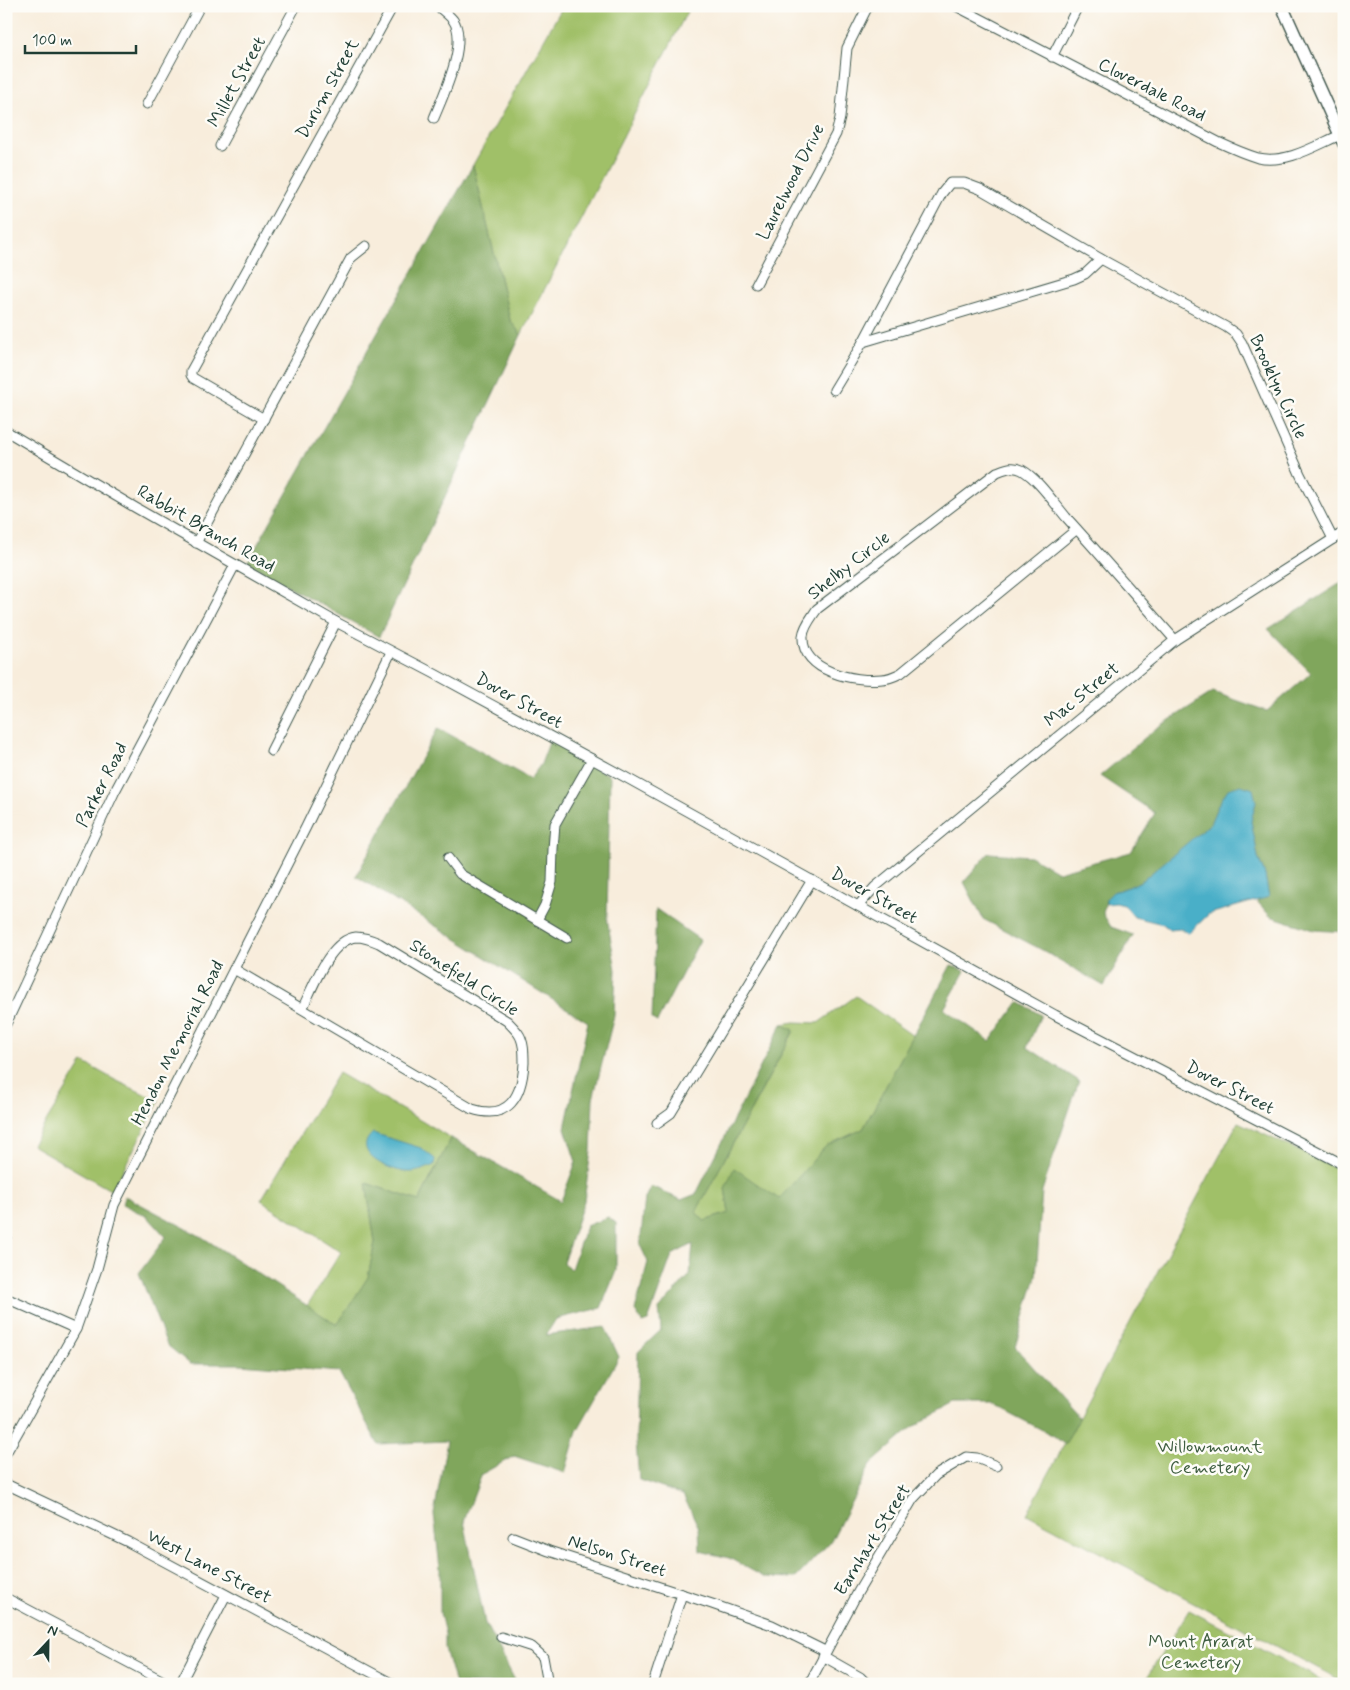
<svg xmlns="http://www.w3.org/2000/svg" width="1350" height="1690" viewBox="0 0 1350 1690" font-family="Mynerve,sans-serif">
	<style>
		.green { fill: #a0c068; stroke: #607e4e }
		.forest { fill: #80a65c; stroke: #507248 }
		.water { fill: #49afc8; stroke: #34767e }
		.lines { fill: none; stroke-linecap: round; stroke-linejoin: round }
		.minor-casing { stroke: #40574d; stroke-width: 11 }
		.major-casing { stroke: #40574d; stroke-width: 14 }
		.minor { stroke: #fff; stroke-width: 9 }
		.major { stroke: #fff; stroke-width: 11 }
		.labels { text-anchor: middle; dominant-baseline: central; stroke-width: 5; stroke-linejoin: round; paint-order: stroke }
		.street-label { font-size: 18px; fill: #1f3d34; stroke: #fdfcf7 }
		.park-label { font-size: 18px; fill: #3f5e41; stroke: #fdfcf7 }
	</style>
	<rect width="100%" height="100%" fill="#fdfcf7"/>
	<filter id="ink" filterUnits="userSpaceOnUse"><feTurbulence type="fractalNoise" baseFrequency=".02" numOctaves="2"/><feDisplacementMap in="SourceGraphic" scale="10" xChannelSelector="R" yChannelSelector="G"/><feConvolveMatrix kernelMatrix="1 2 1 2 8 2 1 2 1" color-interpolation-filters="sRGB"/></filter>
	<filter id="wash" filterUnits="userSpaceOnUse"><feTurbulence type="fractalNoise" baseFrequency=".0096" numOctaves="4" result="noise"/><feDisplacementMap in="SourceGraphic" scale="20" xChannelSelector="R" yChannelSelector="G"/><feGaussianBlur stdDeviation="1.12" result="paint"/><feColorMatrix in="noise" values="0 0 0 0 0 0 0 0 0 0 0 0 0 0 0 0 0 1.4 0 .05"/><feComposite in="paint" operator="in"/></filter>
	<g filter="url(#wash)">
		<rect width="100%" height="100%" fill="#f8eddc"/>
		<g class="green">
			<polygon points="563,6 690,6 521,335 510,320 473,165"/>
			<polygon points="856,996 913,1036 863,1129 826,1146 779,1200 725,1188 729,1213 704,1221 696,1212 794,1031 782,1024 795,1022 818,1023"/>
			<polygon points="83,1062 115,1080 159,1101 112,1191 32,1145"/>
			<polygon points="338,1073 451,1138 419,1201 366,1183 375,1242 368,1278 337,1325 307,1306 341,1252 261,1200"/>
			<polygon points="1238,1122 1344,1172 1344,1682 1027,1514"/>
			<polygon points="1189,1610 1329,1684 1143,1684"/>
		</g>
		<g class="forest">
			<polygon points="473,165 510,320 521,335 379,637 247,563"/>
			<polygon points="1344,581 1344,932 1314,930 1270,916 1256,900 1269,897 1265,875 1258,857 1251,821 1256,802 1218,805 1210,824 1192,840 1143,880 1129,887 1113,892 1106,899 1103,914 1111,927 1133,935 1104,986 1044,951 983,919 964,882 989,853 1030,856 1058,872 1131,852 1155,813 1100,776 1154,730 1213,692 1267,711 1311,673 1268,629"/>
			<polygon points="438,728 530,779 541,764 550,740 610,776 607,918 616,970 614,1016 593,1099 591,1151 584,1201 563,1263 571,1269 586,1226 608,1217 616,1223 616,1271 601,1308 556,1319 546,1335 605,1327 619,1357 577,1431 565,1473 514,1456 482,1474 464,1521 485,1623 517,1684 455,1684 445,1649 445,1634 440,1613 440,1569 434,1514 447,1441 378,1444 339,1372 240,1364 190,1364 167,1345 139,1273 166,1237 148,1217 122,1204 125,1196 202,1237 337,1325 368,1277 375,1242 366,1183 419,1201 451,1138 561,1201 576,1162 565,1128 588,1022 356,876"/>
			<polygon points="656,909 700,940 657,1022 652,1019"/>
			<polygon points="951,965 965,971 944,1009 990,1041 1019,1002 1041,1015 1027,1047 1079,1081 1042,1191 1036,1277 1015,1347 1079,1418 1065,1445 1054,1436 992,1404 955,1404 913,1427 871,1464 831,1541 796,1578 764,1577 729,1558 700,1551 699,1528 683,1495 639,1480 636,1442 638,1352 661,1330 659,1309 690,1275 693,1244 672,1255 648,1321 642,1323 635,1310 648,1262 640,1245 645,1198 651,1186 681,1200 696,1194 782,1024 794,1030 696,1212 704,1221 729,1213 725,1188 734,1168 779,1199 826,1146 863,1129"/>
		</g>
		<g class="water">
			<polygon points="1241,785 1253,789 1256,802 1251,821 1258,857 1265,875 1269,897 1209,914 1189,933 1181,929 1169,930 1163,924 1134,917 1124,905 1116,903 1106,904 1106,899 1113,892 1129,887 1143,880 1210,824 1218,805 1228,789"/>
			<path d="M373,1133L421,1148L435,1159L434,1165C428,1168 418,1172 411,1172C394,1173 348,1154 373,1133Z"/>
		</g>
	</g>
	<g filter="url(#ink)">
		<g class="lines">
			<g class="minor-casing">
				<g id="minor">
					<path d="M956,6L1218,142C1231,148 1245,154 1258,158C1287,164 1315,146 1340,135"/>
					<polyline points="1052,57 1078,6"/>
					<polyline points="147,104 200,6"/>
					<path d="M434,118C443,96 469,42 453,20C449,15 443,11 438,6"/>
					<polyline points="220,146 296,6"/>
					<polyline points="756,284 836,134 840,118 847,48 868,6"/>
					<polyline points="863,342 1074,279 1085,274 1101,259"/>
					<polyline points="834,390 863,342 942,193 950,183 964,183 980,189 1101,259 1226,327 1236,334 1242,343 1300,474 1333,539"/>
					<polyline points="264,419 193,378 191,375 191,371 393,6"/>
					<polyline points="6,431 136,508 336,622 435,674 625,777 1055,1015 1344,1165"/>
					<path d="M1077,529L901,673C895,676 889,679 882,679C855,682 801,672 803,636C804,626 812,617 817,609L997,472C1005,469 1013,465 1022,470C1038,479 1054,503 1066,517C1103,558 1139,599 1175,640"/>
					<polyline points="196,543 351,258 366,246"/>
					<polyline points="271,751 336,622"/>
					<polyline points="448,858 460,874 567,938"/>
					<polyline points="858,906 875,887 1175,640 1344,532"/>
					<polyline points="537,920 545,905 552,882 553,849 555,824 592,759"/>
					<path d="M234,969L472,1109C509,1121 522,1096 524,1063C524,1053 524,1041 518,1033C515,1029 511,1025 507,1021L379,943C372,940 364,937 356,937C329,940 313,988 302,1009"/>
					<polyline points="6,1024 114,793 235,565"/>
					<polyline points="657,1123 671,1113 812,880"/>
					<polyline points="6,1220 6,1237"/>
					<polyline points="6,1298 76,1329"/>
					<polyline points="6,1453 76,1329 97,1269 114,1205 306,827 391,652"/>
					<polyline points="6,1484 128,1542 393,1684"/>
					<polyline points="513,1537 549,1551 712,1604 772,1625 825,1651"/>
					<polyline points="6,1598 169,1684"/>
					<polyline points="501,1637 532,1647 543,1657 548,1684"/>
					<polyline points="823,1656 860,1677 867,1684"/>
					<polyline points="180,1684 226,1595"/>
					<polyline points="653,1684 682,1594"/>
					<polyline points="809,1684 858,1592 913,1499 936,1475 966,1457 977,1458 996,1466"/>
				</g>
			</g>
			<g class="major-casing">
				<polyline id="major" points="1282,6 1344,144"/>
			</g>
			<use href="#minor" class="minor"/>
			<use href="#major" class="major"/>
		</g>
	</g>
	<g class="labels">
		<g class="street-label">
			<text transform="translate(237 82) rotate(-61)">Millet Street</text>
			<text transform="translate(328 89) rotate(-61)">Durum Street</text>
			<text transform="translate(1152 90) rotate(27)">Cloverdale Road</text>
			<text transform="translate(791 182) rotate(-63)">Laurelwood Drive</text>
			<text transform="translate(1278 387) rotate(65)">Brooklyn Circle</text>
			<text transform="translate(206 529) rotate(30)">Rabbit Branch Road</text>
			<text transform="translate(849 566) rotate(-38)">Shelby Circle</text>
			<text transform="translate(1082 695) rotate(-39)">Mac Street</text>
			<text transform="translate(519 701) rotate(29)">Dover Street</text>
			<text transform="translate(102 785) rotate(-63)">Parker Road</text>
			<text transform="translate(874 896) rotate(29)">Dover Street</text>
			<text transform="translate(464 978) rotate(33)">Stonefield Circle</text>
			<text transform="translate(178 1043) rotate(-63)">Hendon Memorial Road</text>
			<text transform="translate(1230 1088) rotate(27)">Dover Street</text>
			<text transform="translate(873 1540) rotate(-58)">Earnhart Street</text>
			<text transform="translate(617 1556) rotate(18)">Nelson Street</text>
			<text transform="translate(209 1567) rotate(28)">West Lane Street</text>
		</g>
		<g class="park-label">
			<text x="1210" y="1447">Willowmount<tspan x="1210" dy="21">Cemetery</tspan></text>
			<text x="1201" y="1642">Mount Ararat<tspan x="1201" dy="21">Cemetery</tspan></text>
		</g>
	</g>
	<rect width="1350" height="1690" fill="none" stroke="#fdfcf7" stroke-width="25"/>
	<g transform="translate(48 1642) rotate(22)" stroke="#fdfcf7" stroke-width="4" paint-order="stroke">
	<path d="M0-4L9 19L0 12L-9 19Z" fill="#1f3d34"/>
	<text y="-8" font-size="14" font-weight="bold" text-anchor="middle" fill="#1f3d34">N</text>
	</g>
	<path d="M25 45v8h111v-8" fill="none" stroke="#1f3d34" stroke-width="2.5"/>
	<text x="32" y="45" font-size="15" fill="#1f3d34" stroke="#fdfcf7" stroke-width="4" paint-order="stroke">100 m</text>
</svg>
